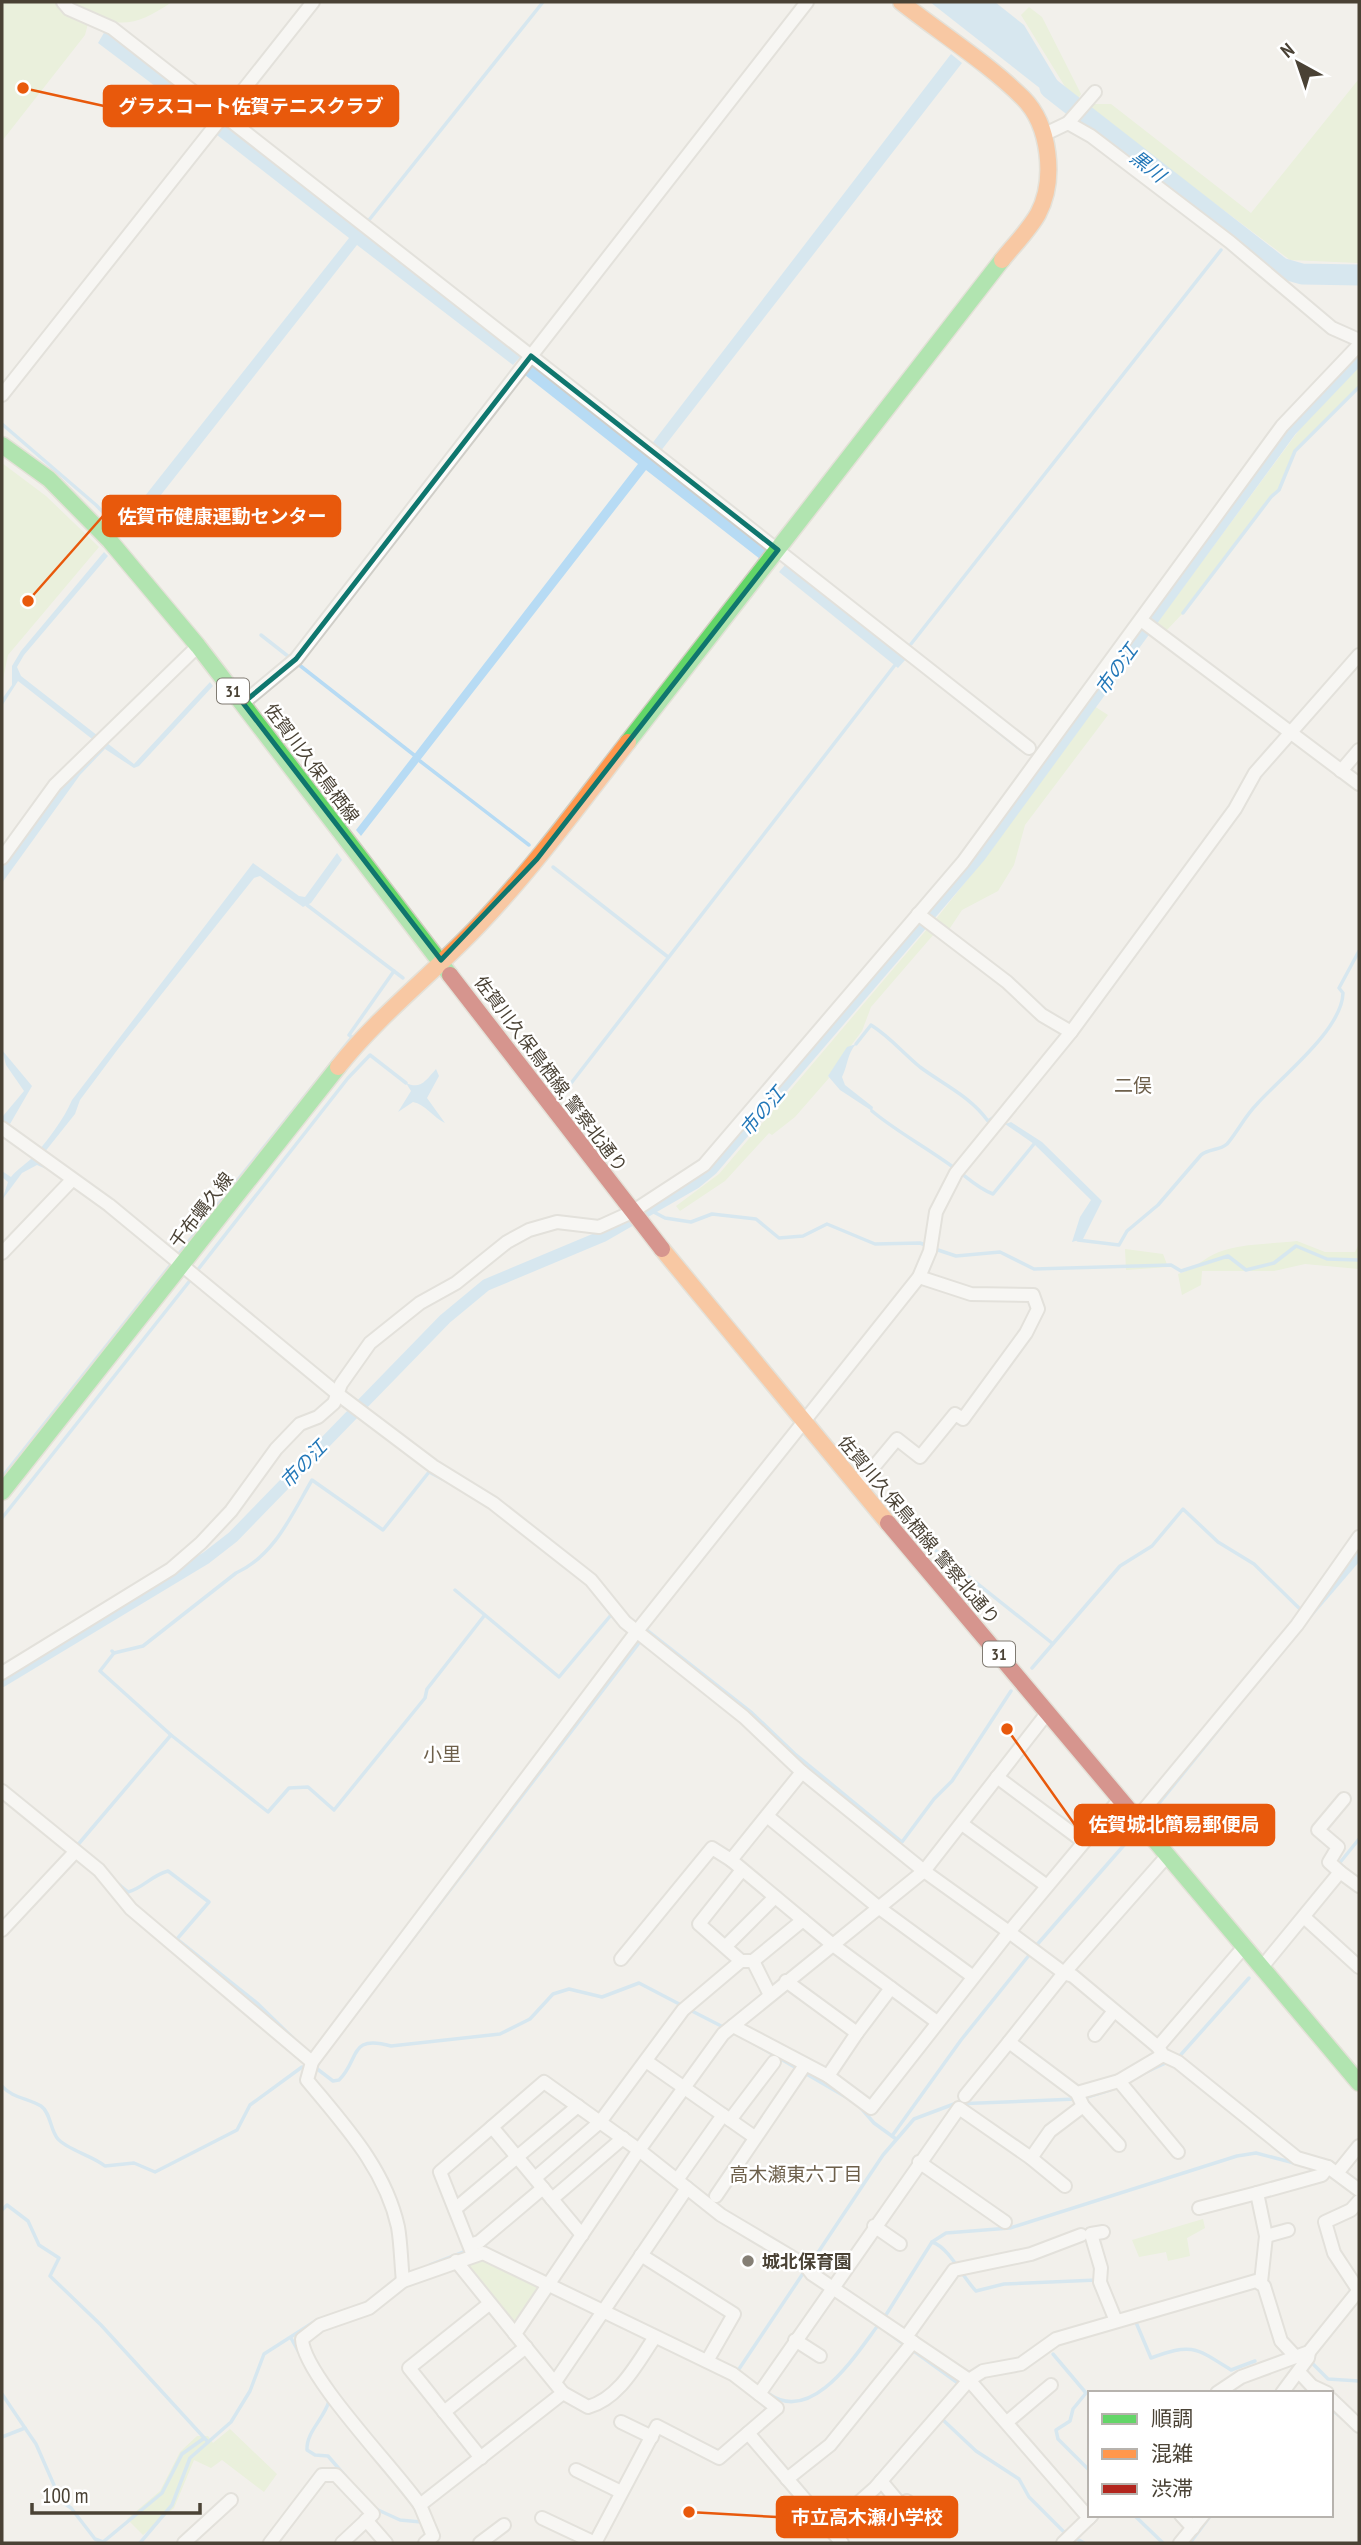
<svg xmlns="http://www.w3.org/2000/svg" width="1361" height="2545" viewBox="0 0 1361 2545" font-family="'PT Sans Narrow','Noto Sans JP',sans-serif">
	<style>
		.green { fill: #dfefc9 }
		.water { fill: #b7dbf4 }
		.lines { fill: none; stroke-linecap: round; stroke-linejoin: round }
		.stream { stroke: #b7dbf4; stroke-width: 3.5 }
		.canal { stroke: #b7dbf4; stroke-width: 12 }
		.river { stroke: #b7dbf4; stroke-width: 21 }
		.street-casing { stroke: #d0cec8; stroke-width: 16 }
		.fast-casing { stroke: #d2cec1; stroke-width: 19 }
		.slow-casing { stroke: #d2cec1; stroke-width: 19 }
		.jam-casing { stroke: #d2cec1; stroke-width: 19 }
		.street { stroke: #fdfdfc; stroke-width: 12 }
		.fast { stroke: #63d668; stroke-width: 16 }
		.slow { stroke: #ff974d; stroke-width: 16 }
		.jam { stroke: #b3261e; stroke-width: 16 }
		.marked { fill: none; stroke: #0f766e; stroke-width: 5; stroke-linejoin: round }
		.poi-dot { fill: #857f75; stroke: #fff; stroke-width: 2.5 }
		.labels { text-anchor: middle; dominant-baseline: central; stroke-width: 5; stroke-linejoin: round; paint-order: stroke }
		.shield { fill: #fff; stroke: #807b72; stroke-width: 2 }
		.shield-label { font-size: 16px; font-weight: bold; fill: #4a4235 }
		.street-label { font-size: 18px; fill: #4a4235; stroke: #fff }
		.poi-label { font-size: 18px; font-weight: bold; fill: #4a4235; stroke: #fff; text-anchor: start }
		.water-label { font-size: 19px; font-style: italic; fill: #2277b8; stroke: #fff }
		.neighbourhood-label { font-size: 19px; fill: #6e604b; stroke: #fff }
		.leader { fill: none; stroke: #e8590c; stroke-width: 2.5 }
		.callout-dot { fill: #e8590c; stroke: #fff; stroke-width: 2.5 }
		.callout { fill: #e8590c; stroke: #e8590c; stroke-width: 2.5 }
		.callout-label { font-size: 19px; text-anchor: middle; font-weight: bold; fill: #fff }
	</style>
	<rect width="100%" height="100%" fill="#f2f0eb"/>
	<g class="green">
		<path d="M2,2H172C141,22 127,29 90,16L85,35L2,141Z"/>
		<polygon points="1029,7 1042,17 1081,94 1078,99 1069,93 1021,15"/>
		<polygon points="1358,80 1359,263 1290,260 1089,109 1094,104 1111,104 1251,213"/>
		<polygon points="1359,367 1359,387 1295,451 1279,490 1271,498 1183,613 1165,632 1156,624 1305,422"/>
		<polygon points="2,463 46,496 99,547 8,655 2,684"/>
		<polygon points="1094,706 1108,715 1025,825 1014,865 998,891 962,910 948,931 936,919 991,850"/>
		<polygon points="928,928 934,934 871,1007 862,1031 828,1076 829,1078 795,1117 772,1135 769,1133 725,1181 680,1211 676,1206 719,1174"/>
		<path d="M1297,1241L1325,1252H1355L1359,1244V1269L1305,1264L1274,1271H1202L1201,1285L1182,1295L1178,1274C1196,1269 1206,1255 1225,1250C1248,1243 1274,1244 1297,1241Z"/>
		<polygon points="1125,1249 1163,1254 1168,1267 1126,1270"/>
		<polygon points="1203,2219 1205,2228 1187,2238 1190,2256 1168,2261 1166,2252 1139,2257 1132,2240"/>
		<polygon points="476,2256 544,2286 517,2327 465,2268 465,2262"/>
		<polygon points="230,2429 277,2474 264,2492 222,2460 211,2468 194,2460 174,2508 143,2535 127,2519 160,2491 180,2452 197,2436 208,2436 213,2443"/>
	</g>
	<g class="water">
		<polygon points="930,2 995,2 1024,25 1066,95 1073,101 1069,111"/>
		<polygon points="105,31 208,113 206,116 212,120 208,126 98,43"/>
		<polygon points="951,54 962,63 653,461 767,551 760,559 646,470 361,836 356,830 638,464 525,375 532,366 644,454"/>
		<polygon points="225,125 521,356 513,365 357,245 131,533 122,525 349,238 217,135"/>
		<polygon points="104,552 108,556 24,655 17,667 21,676 134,764 210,682 213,686 139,766 134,768 105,749 80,775 2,883 2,868 57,790 101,746 18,681 2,706 2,699 12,685 12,666 21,651"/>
		<polygon points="785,565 906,659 898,668 779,572"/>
		<path d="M337,853L342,860L311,903L303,907L260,876L254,878L118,1049L80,1100L75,1114L40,1158L53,1172L37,1165L22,1173L2,1200L8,1182L2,1177V1171L11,1177C18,1168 28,1163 35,1155C49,1138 64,1119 72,1100L253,863L299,896L305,897Z"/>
		<path d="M856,1044C847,1054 848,1065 842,1077L845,1085L873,1107L872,1111L840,1090L828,1076L847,1047Z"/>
		<polygon points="2,1050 32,1086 10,1124 7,1123 2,1142 3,1116 24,1091 6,1065"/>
		<path d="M436,1069L439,1076L427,1098L445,1123C434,1118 425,1104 413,1102L398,1112L411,1091L406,1083C421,1090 426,1080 436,1069Z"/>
		<polygon points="1011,1122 1042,1142 1102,1201 1083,1239 1072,1242 1080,1217 1091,1200 1034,1144 1005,1124"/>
		<polygon points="1359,1546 1359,1562 1311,1618 1308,1614"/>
	</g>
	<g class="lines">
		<g class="stream">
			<polyline points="369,220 543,2"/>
			<polyline points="2,424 96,505 123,533 126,529"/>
			<polyline points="1183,613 1271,497 1279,490 1295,451 1359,387"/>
			<polyline points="261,635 414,755"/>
			<polyline points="911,644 1221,250"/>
			<polyline points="946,690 1020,749"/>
			<polyline points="420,761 529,845"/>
			<polyline points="553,867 668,957"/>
			<polyline points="307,905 403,978"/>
			<path d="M856,1044L871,1025C890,1037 902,1052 920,1067C944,1085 970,1096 988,1121L996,1116"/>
			<polyline points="565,1091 895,665"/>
			<path d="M872,1111C897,1132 926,1147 953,1167C967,1177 977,1188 993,1194L1034,1144"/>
			<polyline points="650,1210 665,1218 691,1222 712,1214 756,1219 779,1238 803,1236 827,1224 875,1244 920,1243 928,1246"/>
			<path d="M1078,1240L1119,1245L1127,1231L1158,1205L1201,1155C1210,1148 1219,1151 1227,1144C1238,1131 1245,1116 1257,1104C1281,1077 1342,1030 1343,993L1339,988L1359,951"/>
			<polyline points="935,1249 956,1256 1000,1252 1034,1269 1171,1265 1181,1271 1228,1256 1246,1270 1274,1263 1296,1246 1327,1259 1359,1260"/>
			<polyline points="177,1256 352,1037 349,1035 394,971"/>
			<polyline points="196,1272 348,1078 370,1055 406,1083"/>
			<polyline points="2,1477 173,1262"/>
			<polyline points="902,1516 924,1541 1052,1643"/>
			<polyline points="2,1518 192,1278"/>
			<polyline points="455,1590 559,1677 611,1615"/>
			<polyline points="601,1602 618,1623 621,1621"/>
			<polyline points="644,1628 752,1713 795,1754 902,1842 934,1799 952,1781 1011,1691"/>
			<path d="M112,1651L114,1653L143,1646L236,1573C274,1556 291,1516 312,1480L383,1530L429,1472L450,1483"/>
			<polyline points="114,1653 100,1671 171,1735 268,1812 289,1788 308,1787 334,1810 425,1698 427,1689 484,1616"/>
			<polyline points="1032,1668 1120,1566 1152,1546 1183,1509 1218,1542 1254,1564 1303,1612"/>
			<polyline points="1152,1812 1232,1713"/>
			<polyline points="76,1847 171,1735"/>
			<polyline points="1338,1865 1359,1839"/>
			<path d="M116,1882L128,1892C143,1888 152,1875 168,1871L209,1902L177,1939L257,2003L294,2039"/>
			<polyline points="1035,1947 1132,1836"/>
			<polyline points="404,1950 639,1643"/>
			<polyline points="690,2010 727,2029"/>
			<polyline points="755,2044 851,2100"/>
			<polyline points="1177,2059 1249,1978"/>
			<path d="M316,2068L333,2081L339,2080C360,2060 348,2034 391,2046L500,2034L530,2019L553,1994L569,1989L602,1997L639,1983L683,2006"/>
			<polyline points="1142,2074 1170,2061"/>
			<path d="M2,2086C12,2098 28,2098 41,2106C51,2113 50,2130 58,2139C66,2149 93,2156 105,2166L134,2163L155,2172L237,2130L250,2105L302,2067"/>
			<polyline points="1084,2098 1110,2090"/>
			<polyline points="860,2107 874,2123 896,2139"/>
			<polyline points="892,2136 961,2040 1030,1954"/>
			<polyline points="2,2210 7,2205 28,2221 39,2245 59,2258 50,2276 101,2325 208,2442"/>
			<path d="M932,2242C950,2248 962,2277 976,2291L1004,2284L1097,2280"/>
			<polyline points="430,2265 469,2250"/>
			<polyline points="809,2266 883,2155 914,2119 954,2104 1076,2099"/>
			<polyline points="884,2318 932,2242 946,2233 1010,2228 1237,2156 1256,2153 1298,2164"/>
			<path d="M1135,2320L1151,2358C1192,2343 1195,2347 1231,2370L1255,2361"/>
			<polyline points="886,2331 905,2345"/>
			<polyline points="291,2338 302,2358"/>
			<polyline points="911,2349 962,2386"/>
			<polyline points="1053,2354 1086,2393 1073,2409 1070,2421 1056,2430 1058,2439 1090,2471"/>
			<polyline points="1312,2363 1328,2379 1359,2381"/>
			<polyline points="737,2372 804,2272"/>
			<polyline points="2,2394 25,2428"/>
			<path d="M769,2394C813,2425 856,2354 879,2324"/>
			<path d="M329,2401C324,2419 306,2432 307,2450L315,2455L328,2456L347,2478"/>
			<polyline points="1331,2409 1343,2419"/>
			<polyline points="942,2419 976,2451 1019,2479 1029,2497 1063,2531 1084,2543"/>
			<polyline points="2,2437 25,2428 36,2444 61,2501 71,2508 95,2539 103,2542 162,2493 182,2454 203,2439"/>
			<polyline points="376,2509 400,2520 421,2522 428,2539"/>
			<polyline points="1134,2515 1163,2543"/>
			<polyline points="140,2543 172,2505 190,2458 231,2422 250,2391 264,2354 317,2320 341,2312"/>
			<polyline points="1190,2543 1211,2515"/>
		</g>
		<polyline class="canal" points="2,1681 206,1558 233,1537 445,1319 486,1285 603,1236 695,1183 712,1169 980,856 1291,430 1359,359"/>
		<polyline class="river" points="1050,88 1281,268 1302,274 1359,275"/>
		<g class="street-casing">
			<g id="street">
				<polyline points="63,2 69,9 112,28 531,356 296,659 243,703"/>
				<polyline points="807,2 531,356 1029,748"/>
				<polyline points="1068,123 1095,92"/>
				<polyline points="1045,134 1068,123 1091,136 1230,242 1332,328 1359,340"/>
				<polyline points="2,395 313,2"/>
				<polyline points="1141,620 1359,784"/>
				<polyline points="1341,771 1359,750"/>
				<polyline points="2,858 55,785 198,646"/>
				<polyline points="918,914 1007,982 1042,1015 1071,1032"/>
				<polyline points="2,1128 109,1205 339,1395 433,1466 493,1503 591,1580 625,1622 744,1717 802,1772 924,1871 1009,1932 871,2108 828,2076 733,2026"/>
				<polyline points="2,1253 72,1180"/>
				<polyline points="857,1487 897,1439 920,1457 955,1414 963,1419 1026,1333 1038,1309 1033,1295 971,1294 919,1277"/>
				<polyline points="2,1673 171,1569 201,1543 231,1511 276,1449 300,1424 318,1417 334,1403 341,1384 370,1343 420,1303 456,1283 507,1242 529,1230 557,1222 599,1227 632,1212 704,1165 963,862 1282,426 1359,345"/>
				<polyline points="802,1772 731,1860 833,1945 937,2022"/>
				<polyline points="997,1777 1084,1842"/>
				<polyline points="2,1791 99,1870 131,1909 312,2062"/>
				<polyline points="1120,1799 1009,1932 1064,1973 1073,1976 1158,2047 1163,2055 1178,2062 1297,2158 1328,2167 1359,2190"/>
				<polyline points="767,1816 878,1907 972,1976"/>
				<polyline points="1137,1818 1297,1625 1359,1537"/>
				<polyline points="962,1824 1047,1886"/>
				<polyline points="1340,1872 1329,1862 1338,1847 1318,1830 1344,1799"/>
				<polyline points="1304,1917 1359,1967"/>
				<polyline points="2,1930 75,1852"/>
				<polyline points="726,1946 775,1897"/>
				<polyline points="621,1959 712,1848 731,1860"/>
				<polyline points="741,1961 699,1924 742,1870"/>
				<polyline points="753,1961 770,1995"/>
				<polyline points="1262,1967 1340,1872 1359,1886"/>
				<polyline points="786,1981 857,2033 828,2076"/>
				<polyline points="857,2033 891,1988"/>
				<polyline points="1095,2035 1114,2011"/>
				<polyline points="1158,2047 1243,1948"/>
				<polyline points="1163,2055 1119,2081 1077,2093 1009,2042 1064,1973 1167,1856"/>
				<polyline points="646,2061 753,2136"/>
				<polyline points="1119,2081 1178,2152"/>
				<polyline points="965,2096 1009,2042"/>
				<polyline points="1083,2106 1119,2145"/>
				<polyline points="730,2120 774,2062"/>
				<polyline points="492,2127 582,2235"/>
				<polyline points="1031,2158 1065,2186"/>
				<polyline points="919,2162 1005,2222"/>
				<polyline points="1338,2172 1359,2146"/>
				<polyline points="535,2178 600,2122 683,2010 741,1961 753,1961 803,1920"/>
				<polyline points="677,2180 723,2115"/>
				<polyline points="716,2196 805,2065"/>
				<polyline points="552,2199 623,2138"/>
				<polyline points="1199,2208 1257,2193"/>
				<polyline points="455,2209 578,2106"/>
				<polyline points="874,2226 900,2244"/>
				<polyline points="1103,2232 1091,2234 1101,2268 1100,2282 1116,2321"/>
				<polyline points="1266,2236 1288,2230"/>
				<polyline points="470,2245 479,2242 543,2188"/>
				<polyline points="473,2255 440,2172 544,2082 639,2150 721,2215 805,2265 812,2274 969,2380 1089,2518"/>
				<polyline points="641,2255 734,2314 707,2361"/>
				<polyline points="456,2261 515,2334"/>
				<path d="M403,2281C401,2263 401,2244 398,2227C385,2168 344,2125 307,2080L312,2062L637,1631L919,1277L930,1251L936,1212L956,1173L1071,1032L1235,809L1255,773L1359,655"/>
				<polyline points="1261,2282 1266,2236 1257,2193 1322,2175 1328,2167"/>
				<polyline points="1359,2291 1334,2253 1325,2222 1351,2210 1359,2201"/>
				<polyline points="906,2337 954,2270 1031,2254 1081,2235"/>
				<polyline points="795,2340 820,2356"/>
				<polyline points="1299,2372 1312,2386 1327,2393"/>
				<polyline points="555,2382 687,2188"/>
				<path d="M563,2393L588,2407C620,2398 637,2363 655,2337"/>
				<polyline points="1217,2393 1241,2377 1309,2352 1359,2290"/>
				<polyline points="1282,2393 1308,2358 1309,2352"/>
				<polyline points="759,2394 959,2108 1031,2158 1050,2131 1083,2106 1077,2093"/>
				<polyline points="1331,2399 1359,2426"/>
				<polyline points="444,2412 526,2347"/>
				<polyline points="621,2422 652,2437"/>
				<polyline points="1007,2422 1051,2385"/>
				<polyline points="748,2433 842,2543"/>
				<polyline points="481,2458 409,2368 489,2304"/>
				<polyline points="576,2470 621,2492"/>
				<polyline points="787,2479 830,2445 913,2342"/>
				<polyline points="881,2481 901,2505 907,2501"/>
				<path d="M420,2505C396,2470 303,2375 302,2339L320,2325L369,2308L403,2281L483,2253L733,2374L777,2408L719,2458L657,2426L595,2543"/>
				<polyline points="1181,2515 1193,2528"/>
				<polyline points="542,2518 595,2543"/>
				<polyline points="366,2520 386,2543"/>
				<polyline points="830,2528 875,2488 969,2380 983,2371 1021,2364 1056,2339 1256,2281 1264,2286 1281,2341 1296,2357"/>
				<polyline points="184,2543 231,2500"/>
				<polyline points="270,2543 322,2475 336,2475 373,2514 342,2543"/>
				<polyline points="425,2543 433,2536 420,2505 563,2393 515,2334 639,2150 723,2034 924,1871 1048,1712"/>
				<polyline points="480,2543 504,2525"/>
				<polyline points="1063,2543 1092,2515"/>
				<polyline points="1180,2543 1203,2515"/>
			</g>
		</g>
		<g class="fast-casing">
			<g id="fast">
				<polyline points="2,445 49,479 110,541 198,646 450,975"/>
				<polyline points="628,742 1002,260"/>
				<polyline points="2,1492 338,1067"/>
				<polyline points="1136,1818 1359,2083"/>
			</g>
		</g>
		<g class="slow-casing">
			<g id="slow">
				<path d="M901,2C939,32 989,64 1023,98C1050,125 1056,180 1038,214C1029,230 1014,245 1002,260"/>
				<path d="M338,1067C380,1014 434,973 480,924C534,867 580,804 628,742"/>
				<polyline points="662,1249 888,1523"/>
			</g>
		</g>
		<g class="jam-casing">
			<g id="jam">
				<polyline points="450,975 662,1249"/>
				<polyline points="888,1523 1136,1818"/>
			</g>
		</g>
		<use href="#street" class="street"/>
		<use href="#fast" class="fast"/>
		<use href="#slow" class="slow"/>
		<use href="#jam" class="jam"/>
	</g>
	<path d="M0 0H1361V2545H0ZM531,356L778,550L537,859L441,960L243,703L296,659Z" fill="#f2f0eb" fill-opacity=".55" fill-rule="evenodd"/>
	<path class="marked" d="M531,356L778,550L537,859L441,960L243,703L296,659Z"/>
	<circle class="poi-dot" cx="748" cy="2261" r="7"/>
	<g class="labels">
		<g class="shield">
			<rect x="217" y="678.5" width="32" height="25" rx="5"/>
			<rect x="983" y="1641.5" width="32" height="25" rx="5"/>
		</g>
		<g class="shield-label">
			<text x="233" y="691">31</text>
			<text x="999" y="1654">31</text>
		</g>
		<g class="street-label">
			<text transform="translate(312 763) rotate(53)">佐賀川久保鳥栖線</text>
			<text transform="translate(551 1074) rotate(53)">佐賀川久保鳥栖線, 警察北通り</text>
			<text transform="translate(201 1210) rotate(-52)">千布蠣久線</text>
			<text transform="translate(919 1530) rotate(50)">佐賀川久保鳥栖線, 警察北通り</text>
		</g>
		<g class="poi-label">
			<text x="762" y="2261">城北保育園</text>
		</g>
		<g class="water-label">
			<text transform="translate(1148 166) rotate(38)">黒川</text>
			<text transform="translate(1116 669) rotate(-54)">市の江</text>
			<text transform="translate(762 1111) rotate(-50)">市の江</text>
			<text transform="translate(303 1464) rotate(-46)">市の江</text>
		</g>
		<g class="neighbourhood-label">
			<text x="1133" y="1085">二俣</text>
			<text x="442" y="1754">小里</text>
			<text x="796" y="2174">高木瀬東六丁目</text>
		</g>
	</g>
	<path class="leader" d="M23 88L104 106M28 601L103 516M1007 1729L1075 1825M689 2512L777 2517"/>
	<g class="callout-dot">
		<circle cx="23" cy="88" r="7"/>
		<circle cx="28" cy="601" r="7"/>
		<circle cx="1007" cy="1729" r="7"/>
		<circle cx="689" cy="2512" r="7"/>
	</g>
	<g class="callout">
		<rect x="104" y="86" width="294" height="40" rx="7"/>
		<rect x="103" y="496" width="237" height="40" rx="7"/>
		<rect x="1075" y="1805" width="199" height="40" rx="7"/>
		<rect x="777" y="2497" width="180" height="40" rx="7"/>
	</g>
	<g class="callout-label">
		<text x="251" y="113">グラスコート佐賀テニスクラブ</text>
		<text x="222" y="523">佐賀市健康運動センター</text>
		<text x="1174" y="1831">佐賀城北簡易郵便局</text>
		<text x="867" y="2524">市立高木瀬小学校</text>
	</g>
	<rect width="1361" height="2545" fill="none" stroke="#4a4235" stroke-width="7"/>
	<rect x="1088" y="2391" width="245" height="126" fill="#ffffff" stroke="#b7b3ae" stroke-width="2"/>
	<rect x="1102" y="2414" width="35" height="10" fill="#63d668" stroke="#b7b3ae" stroke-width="2"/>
	<text x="1151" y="2426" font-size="21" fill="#4a4235">順調</text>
	<rect x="1102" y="2449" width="35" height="10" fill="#ff974d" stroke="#b7b3ae" stroke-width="2"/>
	<text x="1151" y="2461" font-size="21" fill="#4a4235">混雑</text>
	<rect x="1102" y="2484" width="35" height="10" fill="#b3261e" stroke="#b7b3ae" stroke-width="2"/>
	<text x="1151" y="2496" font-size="21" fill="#4a4235">渋滞</text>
	<g transform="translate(1298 63) rotate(320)" stroke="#ffffff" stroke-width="5" paint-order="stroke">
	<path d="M0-5L12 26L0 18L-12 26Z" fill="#4a4235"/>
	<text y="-10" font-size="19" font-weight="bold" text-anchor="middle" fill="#4a4235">N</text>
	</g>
	<path d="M32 2503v10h168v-10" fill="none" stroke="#4a4235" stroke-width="3.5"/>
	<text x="42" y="2503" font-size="21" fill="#4a4235" stroke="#ffffff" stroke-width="5" paint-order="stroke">100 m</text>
</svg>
